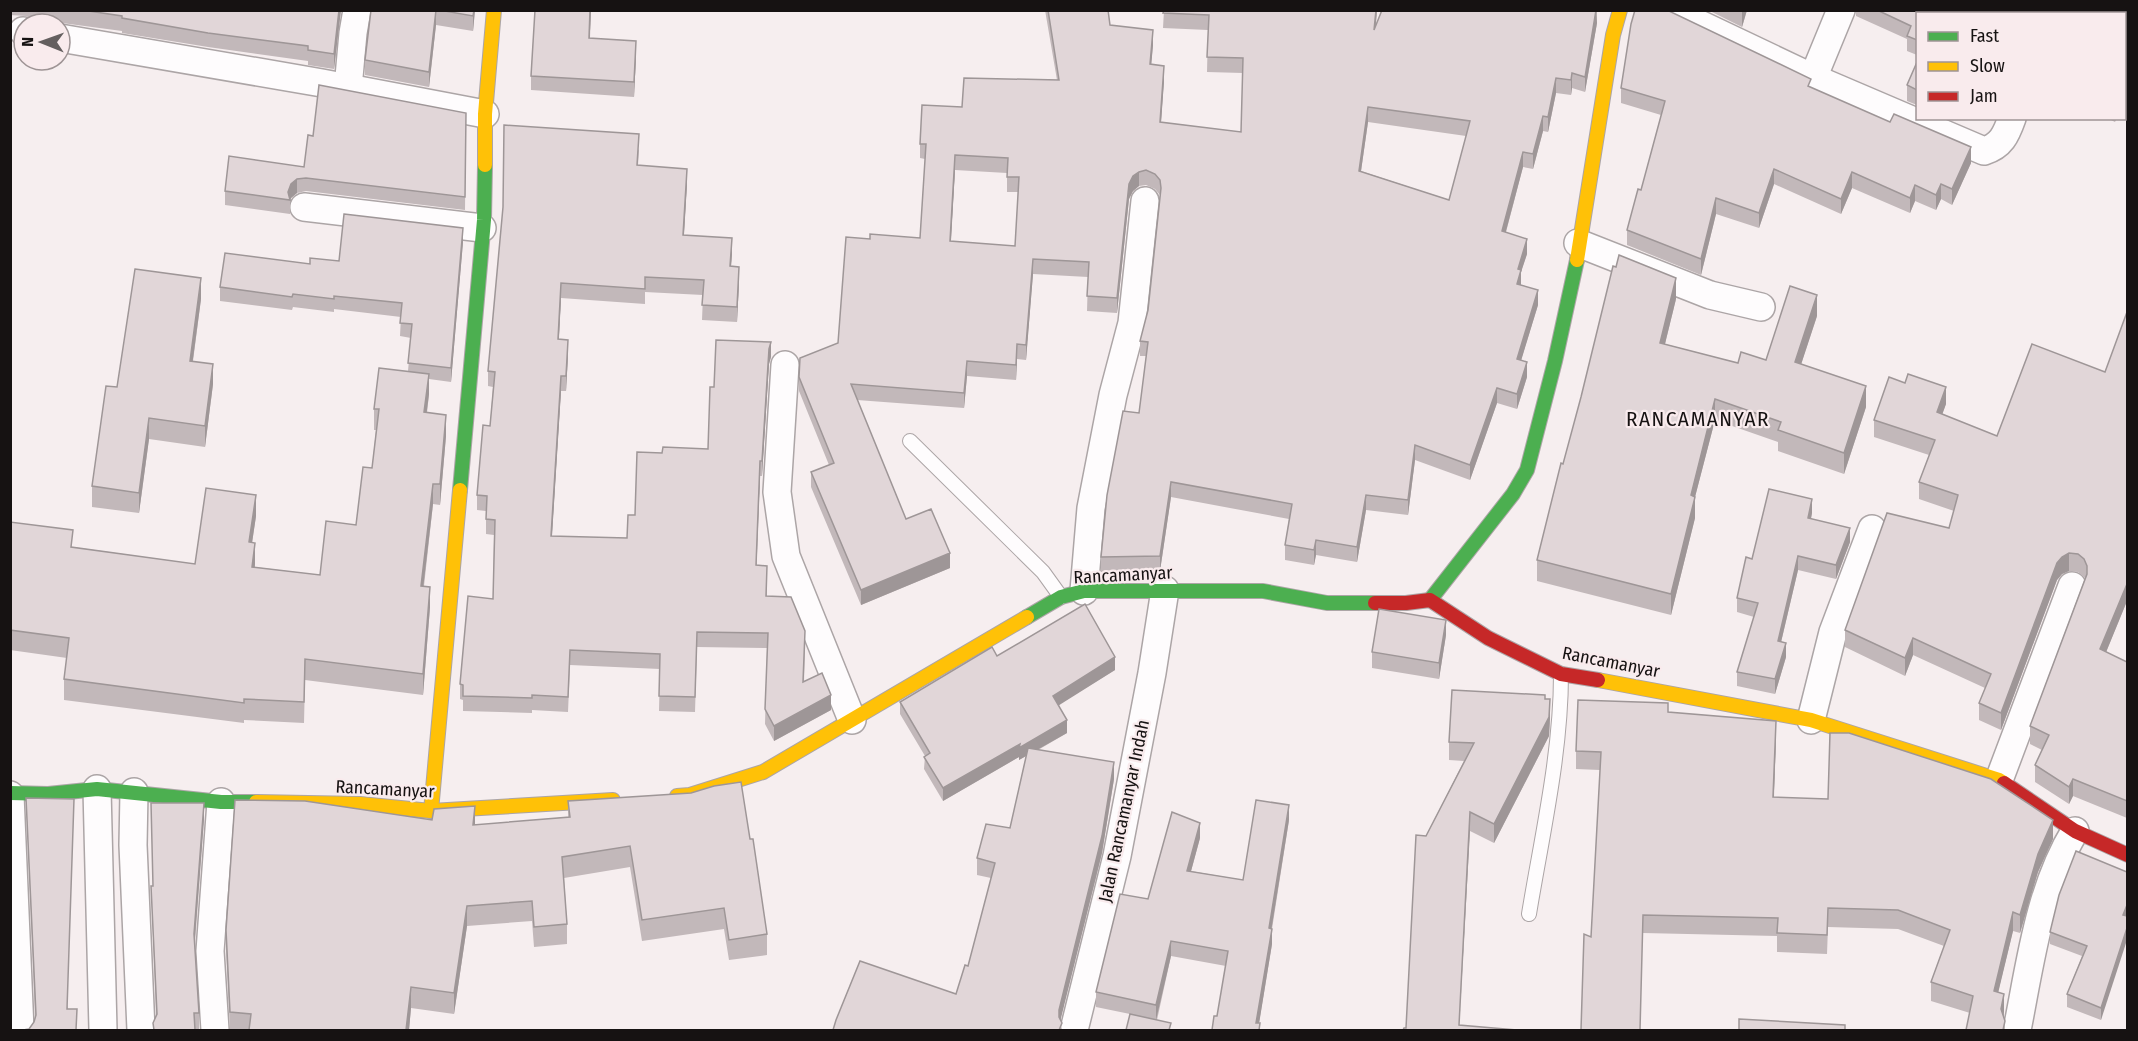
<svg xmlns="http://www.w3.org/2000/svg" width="2138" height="1041" viewBox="0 0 2138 1041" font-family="'Fira Sans Condensed',sans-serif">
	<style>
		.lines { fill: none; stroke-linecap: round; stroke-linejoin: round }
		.lane-casing { stroke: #aca5a6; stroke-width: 16 }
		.street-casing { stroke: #aca5a6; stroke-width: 30 }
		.fast-casing { stroke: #aca5a6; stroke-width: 16 }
		.slow-casing { stroke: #aca5a6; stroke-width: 16 }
		.jam-casing { stroke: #aca5a6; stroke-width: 16 }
		.lane { stroke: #fefcfd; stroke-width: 14 }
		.street { stroke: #fefcfd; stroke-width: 27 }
		.fast { stroke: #4caf50; stroke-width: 14 }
		.slow { stroke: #ffc107; stroke-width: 14 }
		.jam { stroke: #c62828; stroke-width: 14 }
		.wall { fill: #c2b8ba; fill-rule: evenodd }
		.shaded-wall { fill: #9e9697 }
		.building { fill: #e1d6d8; stroke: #9e9697; stroke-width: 1.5; fill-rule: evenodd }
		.labels { text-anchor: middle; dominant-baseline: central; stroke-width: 4.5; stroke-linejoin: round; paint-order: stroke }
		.street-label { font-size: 18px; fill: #161212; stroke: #f9ebed }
		.quarter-label { font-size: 21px; letter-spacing: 1.5px; fill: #161212; stroke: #f9ebed }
	</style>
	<rect width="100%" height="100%" fill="#f6eeef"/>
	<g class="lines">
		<g class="lane-casing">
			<g id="lane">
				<polyline points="910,441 1043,572 1061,597"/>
				<path d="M1529,914C1542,835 1561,754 1561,674"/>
			</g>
		</g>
		<g class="street-casing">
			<g id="street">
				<path d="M1670,10L1813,78L1984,151C2001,146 2006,135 2012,118"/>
				<polyline points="2043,12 2047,14"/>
				<polyline points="23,31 24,32"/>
				<polyline points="60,38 322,83 485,114"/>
				<polyline points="2124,49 2128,50"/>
				<polyline points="1813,78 1841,10"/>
				<polyline points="348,88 353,33 357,10"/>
				<polyline points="304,207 482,228"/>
				<polyline points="1578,243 1710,295 1761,307"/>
				<polyline points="785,365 777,492 786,556 852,720"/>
				<polyline points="1084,591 1091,508 1113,395 1132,323 1145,201"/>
				<polyline points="1811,720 1833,632 1872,529"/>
				<polyline points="1999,780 2072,586"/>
				<polyline points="97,789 103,1030"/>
				<polyline points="134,792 133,845 141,1030"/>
				<polyline points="10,795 20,1030"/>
				<polyline points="215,1030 210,951 221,802"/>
				<polyline points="1074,1030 1117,856 1152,673 1165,590"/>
				<path d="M2017,1030C2030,965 2039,889 2075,831"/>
			</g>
		</g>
		<g class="fast-casing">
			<g id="fast">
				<polyline points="460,490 484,220 485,165"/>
				<polyline points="1430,600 1513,494 1527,470 1555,361 1577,260"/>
				<polyline points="1027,617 1061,597 1084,591 1263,591 1327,603 1375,603"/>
				<polyline points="10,793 48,794 97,789 221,802 256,802"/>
			</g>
		</g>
		<g class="slow-casing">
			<g id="slow">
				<polyline points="485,165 485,114 494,10"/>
				<polyline points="1577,260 1613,35 1620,10"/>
				<polyline points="1598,680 1811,720 1999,780 2004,783"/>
				<polyline points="677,796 690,795 763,772 1027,617"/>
				<polyline points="256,802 360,804 431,811 613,800"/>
				<polyline points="431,811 460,490"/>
			</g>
		</g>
		<g class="jam-casing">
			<g id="jam">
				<polyline points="1375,603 1406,603 1430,600 1488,638 1561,674 1598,680"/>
				<polyline points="2004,783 2075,831 2128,855"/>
			</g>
		</g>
		<use href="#lane" class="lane"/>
		<use href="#street" class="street"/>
		<use href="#fast" class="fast"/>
		<use href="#slow" class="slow"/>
		<use href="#jam" class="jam"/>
	</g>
	<g class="wall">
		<polygon points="10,10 341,10 334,69 308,65 308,61 208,47 122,33 122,31 32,19 26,16 10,15"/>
		<polygon points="371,10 475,10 473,31 436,25 429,87 365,75 365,60"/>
		<polygon points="535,10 591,10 590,38 636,56 634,97 531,90 531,76"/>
		<path d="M1045,10H1108L1110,25L1153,45L1151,65L1164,81L1161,122L1241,132L1243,73L1207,72L1208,30L1163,28L1164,10H1377L1376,25L1597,10V23L1585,92L1572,88L1571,95L1556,93L1548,132L1543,131L1533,169L1523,167L1506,232L1527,254L1521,272V285L1538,305L1521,360L1527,377L1517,409L1497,403L1470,480L1415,460L1408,515L1366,510L1357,562L1316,555L1314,565L1285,560V545L1289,519L1171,497L1160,571L1101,572V557L1139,413L1146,356H1140V341L1148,310L1160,195L1155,189L1146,185L1139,186L1133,191L1129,199L1117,313L1087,311L1088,277L1033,274L1026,360L1017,359L1016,380L967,376L964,408L857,400L906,519L950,568L861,605L811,487V472L829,465L799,391V377L838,343L870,239L920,238L925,159L920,158V144L962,107L1057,80ZM1368,122L1466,136L1449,200L1361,171ZM955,170L1007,173V192H1018L1015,246L951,241Z"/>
		<polygon points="1708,10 1747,10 1742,27"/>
		<polygon points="1856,10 2001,10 2000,14 1917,14 1917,55 1907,51 1907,39 1856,16"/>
		<polygon points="1917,62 1917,105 1907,101 1907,85"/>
		<polygon points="1621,88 1811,88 1971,163 1952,205 1941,199 1936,210 1915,201 1910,213 1852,188 1841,214 1774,184 1759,228 1716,214 1701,275 1627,245 1627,230 1641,190 1661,115 1621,103"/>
		<polygon points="466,113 465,210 306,191 297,193 291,198 290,201 290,214 225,205 225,191 304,167 313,136"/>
		<polygon points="2107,118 2117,118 2115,122"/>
		<polygon points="639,149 638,165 687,184 684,235 732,253 731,267 739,282 737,322 702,320 703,295 645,292 645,304 561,298 559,339 568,355 566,391 561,391 552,536 627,538 635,515 662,453 708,449 714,387 771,357 769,364 762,476 760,476 756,565 767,580 767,596 805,646 804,682 831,710 774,741 765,724 767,648 697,647 695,712 659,711 660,669 570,665 568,712 532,710 532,713 463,711 463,700 460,699 460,684 493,599 494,535 486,534 486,511 477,510 477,495 490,426 493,387 488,386 488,371"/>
		<polygon points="463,242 451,382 429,379 429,394 427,413 446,436 440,505 433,504 424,586 430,607 423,695 305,680 304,723 244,720 244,723 64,700 64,679 67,658 10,650 10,522 73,547 195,564 256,516 252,543 255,564 255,567 320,575 356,525 372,468 376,430 374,430 374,409 408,371 411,338 400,336 401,317 334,309 334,312 293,307 292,310 220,301 220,287 310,264 339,261"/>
		<polygon points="201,299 193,361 213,384 205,447 149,439 139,513 92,507 92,486 117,387"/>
		<polygon points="1676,299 1665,344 1738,363 1766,360 1817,316 1801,364 1866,407 1844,474 1778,451 1778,442 1715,420 1695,497 1695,518 1671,615 1537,581 1537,560 1563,464"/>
		<polygon points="1905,383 1946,404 1942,414 2127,601 2106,652 2127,662 2127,818 2073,796 2069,804 2035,782 2035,765 2042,750 2030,744 2030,726 2085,578 2078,572 2069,571 2062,574 2057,580 2001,730 1979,720 1979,703 1985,688 1913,655 1905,676 1845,647 1845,630 1949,528 1954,511 1919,499 1919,482 1929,455 1874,437 1874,420"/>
		<polygon points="1812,513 1811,519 1850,542 1836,579 1798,570 1781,642 1786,657 1775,694 1737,686 1737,672 1754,617 1737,612 1737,598 1752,559"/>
		<polygon points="1446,635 1439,679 1372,668 1372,652"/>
		<polygon points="997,656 1115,670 1058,705 1067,733 1038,750 1114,779 1102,853 1060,1020 1062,1030 956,994 968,966 991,878 977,875 977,858 1010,828 1026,756 1019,760 1019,757 943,801 924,769 925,756 900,714 900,702"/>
		<polygon points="1545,699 1550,718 1549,736 1494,843 1470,831 1406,1028 1426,836 1464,761 1449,760 1449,742"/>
		<polygon points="1668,712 1776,739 1774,797 2053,839 2038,872 2020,933 2013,931 1998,992 2004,1012 2004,1016 2005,1030 1970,1013 1931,1001 1931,982 1944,946 1898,929 1828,927 1827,954 1777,952 1777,936 1643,933 1591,937 1600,770 1576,769 1576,751"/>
		<polygon points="26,798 68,1009 77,1009 29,1029 34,1022 35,1017"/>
		<polygon points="568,801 750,839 767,934 767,955 729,960 724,929 642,941 630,867 564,878 567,924 567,944 534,947 532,921 467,926 454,1014 411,1008 409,1030 230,1030 226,951 226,930 432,820 475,825 568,817"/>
		<polygon points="204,819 195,943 199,1013 199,1029 195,1029 156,1015 151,886 153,886"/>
		<polygon points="1289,820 1272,929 1272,944 1259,1023 1260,1030 1217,1016 1226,966 1171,956 1157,1020 1171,1030 1130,1014 1096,1007 1096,992 1148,899 1200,838 1191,871 1243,880"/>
		<polygon points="2127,872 2101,1020 2067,1007 2067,994 2082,956 2050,944 2050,932"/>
	</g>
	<g class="shaded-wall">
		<polygon points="339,10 341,10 334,69 334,54"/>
		<polygon points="436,10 436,25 429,87 429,72"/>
		<polygon points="474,10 475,10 473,31 473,16"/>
		<polygon points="590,10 591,10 589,53 589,38"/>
		<polygon points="1376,10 1377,10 1374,44 1374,30"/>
		<polygon points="1596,10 1597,23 1585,92 1585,77"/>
		<polygon points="1742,10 1747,10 1742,27"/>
		<polygon points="1995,10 2001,10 2000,14 1994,14"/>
		<polygon points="1153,30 1153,45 1150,79 1150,64"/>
		<polygon points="636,41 636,56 634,97 634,82"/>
		<polygon points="1164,66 1164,81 1160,137 1160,122"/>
		<polygon points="1572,73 1572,88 1571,95 1571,80"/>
		<polygon points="1556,78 1556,93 1548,132 1548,117"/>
		<polygon points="2127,78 2127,93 2124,100 2124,85"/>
		<polygon points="1368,107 1368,122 1359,185 1359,171"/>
		<polygon points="1543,116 1543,131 1533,169 1533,154"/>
		<polygon points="1971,147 1971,163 1952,205 1952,189"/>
		<polygon points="1523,152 1523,167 1502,246 1502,231"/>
		<polygon points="955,155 955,170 950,256 950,241"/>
		<polygon points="687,169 687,184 683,250 683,235"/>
		<polygon points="1774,169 1774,184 1759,228 1759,213"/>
		<polygon points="1139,172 1139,186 1133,191 1129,199 1117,313 1117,298 1129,184 1133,176"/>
		<polygon points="1852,172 1852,188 1841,214 1841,199"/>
		<polygon points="297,179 297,193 291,198 290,201 288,192 291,184"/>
		<polygon points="1941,184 1941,199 1936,210 1936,195"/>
		<polygon points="1915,185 1915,201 1910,213 1910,198"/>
		<polygon points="1716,198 1716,214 1701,275 1701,259"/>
		<polygon points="463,228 463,242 451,382 451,368"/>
		<polygon points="732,238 732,253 730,281 730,266"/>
		<polygon points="1527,239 1527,254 1521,272 1521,285 1517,299 1518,269"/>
		<polygon points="1033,259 1033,274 1026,360 1026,345"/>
		<polygon points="739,267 739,282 737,322 737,307"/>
		<polygon points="201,278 201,299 190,381 190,361"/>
		<polygon points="1676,278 1676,299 1660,364 1660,343"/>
		<polygon points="561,283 561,298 558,354 558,339"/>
		<polygon points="1538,290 1538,305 1517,374 1517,359"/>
		<polygon points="1817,295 1817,316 1795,383 1795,362"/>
		<polygon points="568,340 568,355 566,391 566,376"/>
		<polygon points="771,342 771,357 769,364 762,476 762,461 769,349"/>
		<polygon points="1017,344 1017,359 1016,380 1016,365"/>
		<polygon points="967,361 967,376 964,408 964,393"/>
		<polygon points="1527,362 1527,377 1517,409 1517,394"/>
		<polygon points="213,364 213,384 205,447 205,426"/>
		<polygon points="429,374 429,394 424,433 424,412"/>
		<polygon points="561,376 561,391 551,551 551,536"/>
		<polygon points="1866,386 1866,407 1844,474 1844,453"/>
		<polygon points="1946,387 1946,404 1937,429 1937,412"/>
		<polygon points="1497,388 1497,403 1470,480 1470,465"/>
		<polygon points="1715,399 1715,420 1695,497 1695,518 1671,615 1671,594 1691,495"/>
		<polygon points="446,415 446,436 440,505 440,484"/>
		<polygon points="149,418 149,439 139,513 139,493"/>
		<polygon points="1415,445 1415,460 1408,515 1408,500"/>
		<polygon points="760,461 760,476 756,580 756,565"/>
		<polygon points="1171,482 1171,497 1160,571 1160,556"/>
		<polygon points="433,484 433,504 421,606 421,586"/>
		<polygon points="256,495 256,516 249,563 249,542"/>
		<polygon points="1366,495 1366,510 1357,562 1357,547"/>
		<polygon points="1812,499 1812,513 1808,532 1808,518"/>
		<polygon points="1850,528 1850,542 1836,579 1836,565"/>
		<polygon points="1316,540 1316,555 1314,565 1314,550"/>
		<polygon points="255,543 255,564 252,588 252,567"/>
		<polygon points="950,553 950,568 861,605 861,590"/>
		<polygon points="2069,553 2069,571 2062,574 2057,580 2001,730 2001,713 2057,563 2062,557"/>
		<polygon points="1798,556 1798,570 1778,655 1778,641"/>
		<polygon points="2127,584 2127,601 2100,667 2100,649"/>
		<polygon points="430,587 430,607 423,695 423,674"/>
		<polygon points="1446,620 1446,635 1439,679 1439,663"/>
		<polygon points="1913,638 1913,655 1905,676 1905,658"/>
		<polygon points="1786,643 1786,657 1775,694 1775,679"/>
		<polygon points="1115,657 1115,670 1053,709 1053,696"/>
		<polygon points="831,695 831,710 774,741 774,726"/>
		<polygon points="1550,699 1550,718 1549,736 1494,843 1494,824"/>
		<polygon points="1067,720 1067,733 1019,760 1019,757 943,801 943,788 1020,744"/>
		<polygon points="1776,721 1776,739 1773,816 1773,797"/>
		<polygon points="1114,762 1114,779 1102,853 1059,1026 1059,1010"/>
		<polygon points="2073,779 2073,796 2069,804 2069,787"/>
		<polygon points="204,803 204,819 194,950 194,934"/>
		<polygon points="1289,805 1289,820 1269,944 1269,928"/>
		<polygon points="475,806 475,827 473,825"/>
		<polygon points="1470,812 1470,831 1459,1030"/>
		<polygon points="2053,820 2053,839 2038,872 2020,933 2020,915 2038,854"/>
		<polygon points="1200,823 1200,838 1187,886 1187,871"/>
		<polygon points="2127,905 2127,917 2123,915"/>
		<polygon points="467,906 467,926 454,1014 454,993"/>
		<polygon points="2013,912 2013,931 1994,1010 1994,991"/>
		<polygon points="2127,928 2127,940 2101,1020 2101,1008"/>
		<polygon points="1272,929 1272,944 1258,1030 1256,1023"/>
		<polygon points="1171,941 1171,956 1156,1020 1156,1005"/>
		<polygon points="411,987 411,1008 409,1030 406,1030"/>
		<polygon points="2004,994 2004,1012 2001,1028 2001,1009"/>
	</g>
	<g class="building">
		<polygon points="82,10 339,10 334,54 308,50 308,46 208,33 122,18 122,16"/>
		<polygon points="371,10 436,10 429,72 365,60"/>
		<polygon points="439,10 474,10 473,16"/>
		<polygon points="535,10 590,10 589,38 636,41 634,82 531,76"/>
		<path d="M1048,10H1108L1110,25L1153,30L1150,64L1164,66L1160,122L1241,132L1243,58L1207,57L1209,15L1163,13L1164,10H1376L1374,30L1382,10H1596L1585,77L1572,73L1571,80L1556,78L1548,117L1543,116L1533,154L1523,152L1502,231L1527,239L1518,269L1521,270L1517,284L1538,290L1517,359L1527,362L1517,394L1497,388L1470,465L1415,445L1408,500L1366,495L1357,547L1316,540L1314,550L1285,545L1292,504L1171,482L1160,556L1101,557L1107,495L1123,411L1139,413L1148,342L1140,341L1148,310L1161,188L1160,180L1155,174L1146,170L1139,172L1133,176L1129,184L1117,298L1087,296L1089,262L1033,259L1026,345L1017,344L1016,365L967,361L964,393L851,384L906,519L931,509L950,553L861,590L811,472L834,463L799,377L800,358L838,343L846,237L870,239V234L920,238L926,144H920L922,105L962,107L964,78L1059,80ZM1368,107L1470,121L1449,200L1359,171ZM955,155L1008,158L1007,177H1019L1015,246L950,241Z"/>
		<polygon points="1635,10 1667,10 1811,79 1808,86 1890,122 1894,114 1971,147 1952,189 1941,184 1936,195 1915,185 1910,198 1852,172 1841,199 1774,169 1759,213 1716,198 1701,259 1627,230 1638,189 1641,190 1665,101 1621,88 1631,24"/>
		<polygon points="1877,10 1995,10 1994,14 1951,14 1949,13 1948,14 1917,14 1917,40 1907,36 1911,26"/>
		<polygon points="2124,50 2127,51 2127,78 2124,85"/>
		<polygon points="1917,62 1917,90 1907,85"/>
		<polygon points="319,85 466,113 465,197 306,178 297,179 291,184 288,192 290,200 225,191 229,156 304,167 308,135 313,136"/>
		<polygon points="504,125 639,134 637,165 687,169 683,235 732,238 730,266 739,267 737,307 702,305 704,280 645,277 645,289 561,283 558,339 568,340 566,376 561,376 551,536 627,538 628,515 635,515 637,452 662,453 663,447 708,449 710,387 714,387 716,340 771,342 769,349 762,461 760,461 756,565 767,566 766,596 791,597 805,631 803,682 822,673 831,695 774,726 765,709 768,633 697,632 695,697 659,696 660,654 570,650 568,697 532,695 532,698 463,696 463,685 460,684 468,596 493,599 495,520 486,519 487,496 477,495 483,425 490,426 495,372 488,371 503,207"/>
		<polygon points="344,214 463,228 451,368 408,363 412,324 400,323 402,303 334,296 334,299 293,294 292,297 220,287 225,253 310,264 310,258 339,261"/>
		<polygon points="1619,255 1676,278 1660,343 1738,363 1741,352 1766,360 1790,286 1817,295 1795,362 1866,386 1844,453 1778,430 1781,422 1715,399 1691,495 1695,497 1671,594 1537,560 1561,463 1563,464 1581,397 1613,266 1616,267"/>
		<polygon points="135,269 201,278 190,361 213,364 205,426 149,418 139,493 92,486 106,386 117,387"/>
		<polygon points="2127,312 2127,584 2100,649 2127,662 2127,801 2073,779 2069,787 2035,765 2049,735 2030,726 2087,574 2087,566 2084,559 2078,554 2069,553 2062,557 2057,563 2001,713 1979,703 1991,674 1913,638 1905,658 1845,630 1887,513 1949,528 1958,495 1919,482 1935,440 1874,420 1889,377 1905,383 1908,374 1946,387 1937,412 1997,436 2032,344 2105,372"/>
		<polygon points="379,368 429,374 424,412 446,415 440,484 433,484 421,586 430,587 423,674 305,659 304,702 244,699 244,703 64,679 69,638 10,630 10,522 73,530 71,547 195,564 206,488 256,495 249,542 255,543 252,567 320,575 326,521 356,525 363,467 372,468 379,409 374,409"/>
		<polygon points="1769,489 1812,499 1808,518 1850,528 1836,565 1798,556 1778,641 1786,643 1775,679 1737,672 1758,603 1737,598 1746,557 1752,559"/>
		<polygon points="1085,604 1115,657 1053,696 1067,720 1019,748 1020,744 943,788 924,757 930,753 900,702 992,647 997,656"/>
		<polygon points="1379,609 1446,620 1439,663 1372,652"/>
		<polygon points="1452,690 1545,695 1545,699 1550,699 1549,717 1494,824 1470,812 1459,1025 1517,1030 1403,1030 1404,1028 1406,1028 1416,835 1426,836 1474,743 1449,742"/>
		<polygon points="1578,700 1668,703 1668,712 1776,721 1773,797 1828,799 1830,733 1849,733 1991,779 2053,820 2038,854 2020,915 2013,912 1994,991 2004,994 2001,1009 2005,1021 2003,1030 1966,1030 1973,996 1931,982 1950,930 1898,910 1828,908 1827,935 1777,933 1778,918 1643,915 1640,1030 1581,1030 1584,934 1591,937 1601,752 1576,751"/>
		<polygon points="1028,748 1114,762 1102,836 1059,1010 1059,1017 1062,1023 1059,1030 833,1030 836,1020 860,961 956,994 965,965 968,966 995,863 977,858 986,824 1010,828"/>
		<polygon points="741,782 750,839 753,839 767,934 729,940 724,908 642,920 630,846 562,857 567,924 534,927 532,901 467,906 454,993 411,987 406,1030 249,1030 251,1014 230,1012 226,930 235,800 305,801 432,820 434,809 475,806 473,825 570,817 568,801 691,793 714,786"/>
		<polygon points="26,798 74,799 67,1009 77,1009 76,1030 23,1030 29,1029 34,1022 36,1015"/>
		<polygon points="1256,800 1289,805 1269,928 1272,929 1256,1023 1260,1023 1259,1030 1212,1030 1214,1016 1217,1016 1228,951 1171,941 1156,1005 1096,992 1120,894 1148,899 1172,812 1200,823 1187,871 1243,880"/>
		<polygon points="151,803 204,803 194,934 199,1013 194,1013 195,1030 154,1030 153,1023 157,1014 151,886 153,886"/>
		<polygon points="2076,851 2127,872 2127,905 2123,915 2127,916 2127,928 2101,1008 2067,994 2087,946 2050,932 2059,895"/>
		<polygon points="1130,1014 1171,1023 1169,1030 1126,1030"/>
		<polygon points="1739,1019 1845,1025 1845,1030 1739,1030"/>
	</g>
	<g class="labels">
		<g class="street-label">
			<text transform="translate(1123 575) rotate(-3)">Rancamanyar</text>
			<text transform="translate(1611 662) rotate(11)">Rancamanyar</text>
			<text transform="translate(385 789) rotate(3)">Rancamanyar</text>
			<text transform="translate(1124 811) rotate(-78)">Jalan Rancamanyar Indah</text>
		</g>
		<g class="quarter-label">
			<text x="1698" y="419">RANCAMANYAR</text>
		</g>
	</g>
	<rect width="2138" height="1041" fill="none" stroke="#161212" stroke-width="24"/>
	<rect x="1916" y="12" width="210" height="108" fill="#f9ebed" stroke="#9e9495" stroke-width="1.5"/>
	<rect x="1928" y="32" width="30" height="9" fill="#4caf50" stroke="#9e9495" stroke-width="1.5"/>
	<text x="1970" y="42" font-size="18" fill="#161212">Fast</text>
	<rect x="1928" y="62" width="30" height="9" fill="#ffc107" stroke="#9e9495" stroke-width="1.5"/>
	<text x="1970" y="72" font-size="18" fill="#161212">Slow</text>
	<rect x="1928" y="92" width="30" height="9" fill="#c62828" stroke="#9e9495" stroke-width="1.5"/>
	<text x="1970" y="102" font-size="18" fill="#161212">Jam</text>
	<g transform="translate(42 42) rotate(271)"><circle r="28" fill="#f9ebed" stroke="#9e9495" stroke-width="1.5"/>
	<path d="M0-4.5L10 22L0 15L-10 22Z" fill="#645f5f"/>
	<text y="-9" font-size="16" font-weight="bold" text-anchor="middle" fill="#161212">N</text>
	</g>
</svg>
